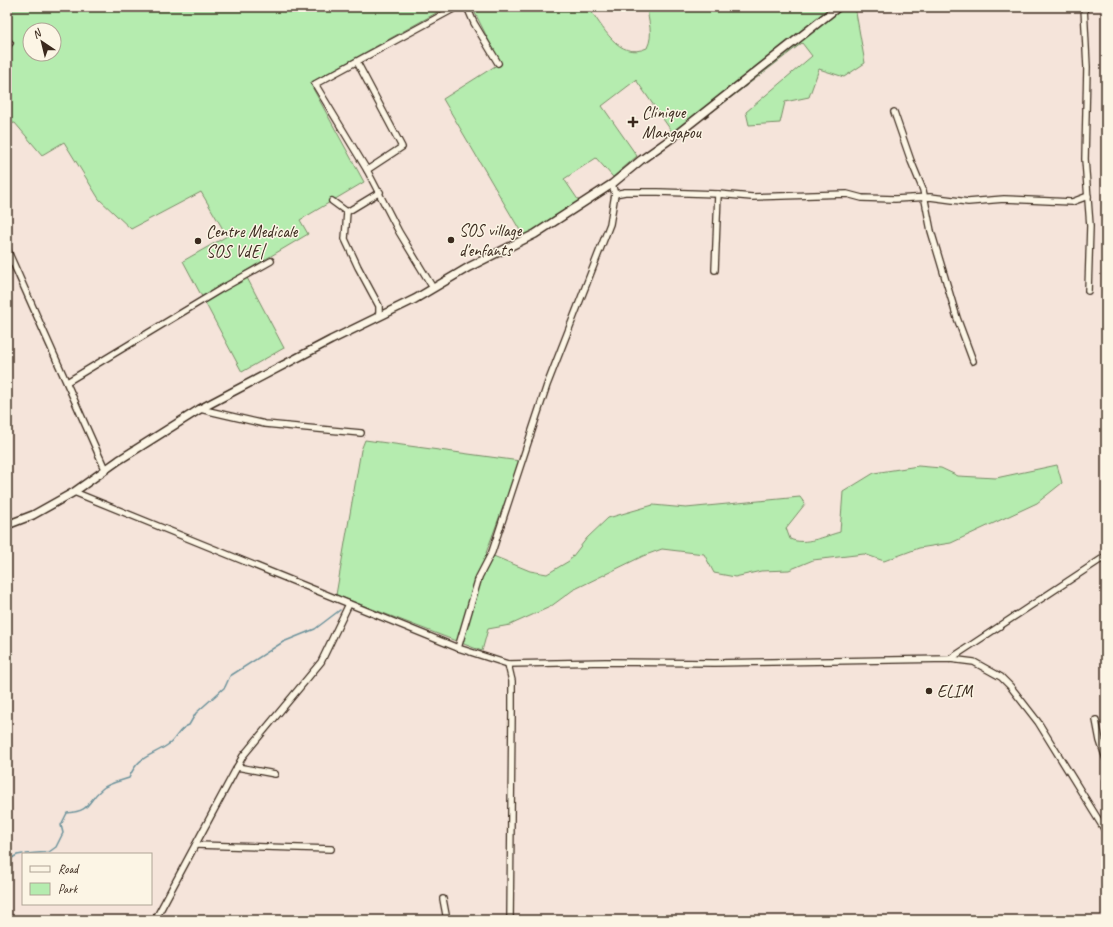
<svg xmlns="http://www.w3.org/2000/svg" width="1113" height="927" viewBox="0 0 1113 927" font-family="Caveat,sans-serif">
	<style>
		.green { fill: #b5ecaf; stroke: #788b66; fill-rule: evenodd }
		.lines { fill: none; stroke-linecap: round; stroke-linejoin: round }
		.stream { stroke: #6d939c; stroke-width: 1.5 }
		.minor-casing { stroke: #3b2a1e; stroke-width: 8 }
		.major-casing { stroke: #3b2a1e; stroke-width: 10 }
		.minor { stroke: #fcf5e5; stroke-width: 5.5 }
		.major { stroke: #fcf5e5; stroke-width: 7 }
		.poi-dot { fill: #3b2a1e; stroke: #fcf5e5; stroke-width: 1.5 }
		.labels { text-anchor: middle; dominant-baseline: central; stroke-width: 3; stroke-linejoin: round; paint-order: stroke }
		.poi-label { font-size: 17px; fill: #3b2a1e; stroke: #fcf5e5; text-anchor: start }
	</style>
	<rect width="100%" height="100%" fill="#f5e4da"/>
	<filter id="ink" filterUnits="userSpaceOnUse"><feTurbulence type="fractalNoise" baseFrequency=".025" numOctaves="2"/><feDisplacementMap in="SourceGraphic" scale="8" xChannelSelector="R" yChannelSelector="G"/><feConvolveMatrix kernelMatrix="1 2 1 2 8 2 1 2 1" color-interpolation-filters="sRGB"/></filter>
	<g filter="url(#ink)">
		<g class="green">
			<path d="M7,7H447L310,83L364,182L300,220L308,234L244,272L284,348L242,372L183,261L227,236L201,192L131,229L99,199L64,142L42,155L15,123L7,124V53L11,47L7,36ZM30,30H54V54H30Z"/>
			<path d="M472,7H588C603,26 618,61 647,48C654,34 648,22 647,7H855L865,63L844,77L819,69L809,97L785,102L780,123L749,125L746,112L812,56L802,43L677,139L636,80L602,106L637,156L613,177L596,158L564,179L583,207L525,239L443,99L500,63Z"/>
			<path d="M365,440L520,461L486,553L530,571L547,574L569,561L587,538L608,518L653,505L686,508L800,497L805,504L786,528L790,539C805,546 825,536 840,532L843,492L874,473L918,466L941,468L958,476L996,478L1057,465L1062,483L1037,503L951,543L919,548L884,561L864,554L813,560L789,570L761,571L735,577L714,573L704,554L662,549L643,556L573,590L550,607L510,625L488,629L482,651L336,595L361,450Z"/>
		</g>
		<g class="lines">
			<g class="stream">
				<path d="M26,854L49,852L56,847L63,833L61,825L67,813C92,811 86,802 102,789C108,783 121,781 129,778C138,755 151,757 169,744C177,738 178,729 189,725L196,713L225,687L230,676L283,642L315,629L340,610"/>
				<polyline points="7,861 17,855 23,854"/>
			</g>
			<g class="minor-casing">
				<g id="minor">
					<polyline points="467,7 474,23 498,63"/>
					<polyline points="1084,7 1087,67 1085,159 1090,226 1088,291"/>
					<polyline points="7,46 10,43"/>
					<polyline points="357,62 402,147 367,170"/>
					<polyline points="894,112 911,161 923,190 931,231 957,318 973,361"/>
					<polyline points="615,194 625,192 658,192 718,194 752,197 847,194 862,198 895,199 930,197 968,202 1004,199 1072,202 1088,196"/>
					<polyline points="332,201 347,212"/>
					<polyline points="7,249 105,469"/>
					<polyline points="715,270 718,194"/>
					<polyline points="433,288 399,232 367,170 315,84 457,7"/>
					<polyline points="376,318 379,313 379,306 358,267 345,239 347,212 380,192"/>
					<polyline points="67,382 221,289 271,261"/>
					<polyline points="200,409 265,424 361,433"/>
					<polyline points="74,492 458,648 508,664 606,662 715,663 950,659 974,662 1001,677 1010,686 1038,722 1106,832"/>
					<polyline points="458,648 479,577 492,552 547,385 610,224 615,194 612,184"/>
					<polyline points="950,659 1106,556"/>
					<polyline points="508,664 512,681 512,711 510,920"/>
					<polyline points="1096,720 1100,741 1106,759"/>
					<polyline points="237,767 275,774"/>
					<polyline points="1106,781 1106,790"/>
					<polyline points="196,845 331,849"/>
					<polyline points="443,899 447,920"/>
					<polyline points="155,920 243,756 321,662 349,604"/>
				</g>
			</g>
			<g class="major-casing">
				<polyline id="major" points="7,525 33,515 74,492 119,460 200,409 331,340 415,299 469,267 535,234 612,184 641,160 672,138 838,7"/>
			</g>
			<use href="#minor" class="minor"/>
			<use href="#major" class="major"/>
		</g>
	</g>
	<g class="poi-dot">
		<path d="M631 116h4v4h4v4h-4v4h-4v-4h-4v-4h4z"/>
		<circle cx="451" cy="240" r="4"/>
		<circle cx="198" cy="241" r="4"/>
		<circle cx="929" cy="691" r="4"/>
	</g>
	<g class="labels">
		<g class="poi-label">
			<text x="642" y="112">Clinique<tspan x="642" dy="20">Mangapou</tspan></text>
			<text x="459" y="230">SOS village<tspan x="459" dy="20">d'enfants</tspan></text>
			<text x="206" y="231">Centre Medicale<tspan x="206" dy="20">SOS VdE|</tspan></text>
			<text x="937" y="691">ELIM</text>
		</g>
	</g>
	<rect width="1113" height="927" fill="none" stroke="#fcf5e5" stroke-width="24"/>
	<rect x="12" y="12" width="1089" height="903" fill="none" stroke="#3b2a1e" stroke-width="1.5" filter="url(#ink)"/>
	<rect x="22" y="853" width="130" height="52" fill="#fcf5e5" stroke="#afa495"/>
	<rect x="30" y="866" width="20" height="6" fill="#fcf5e5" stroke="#afa495"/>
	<text x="58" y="873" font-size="12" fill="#3b2a1e">Road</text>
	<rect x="30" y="883" width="20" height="12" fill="#b5ecaf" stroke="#afa495"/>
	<text x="58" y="893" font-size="12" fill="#3b2a1e">Park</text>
	<g transform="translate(42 42) rotate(325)"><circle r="19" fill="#fcf5e5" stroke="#afa495"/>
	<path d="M0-3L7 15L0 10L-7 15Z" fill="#3b2a1e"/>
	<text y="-6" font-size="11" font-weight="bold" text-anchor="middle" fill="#3b2a1e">N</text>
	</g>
</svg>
